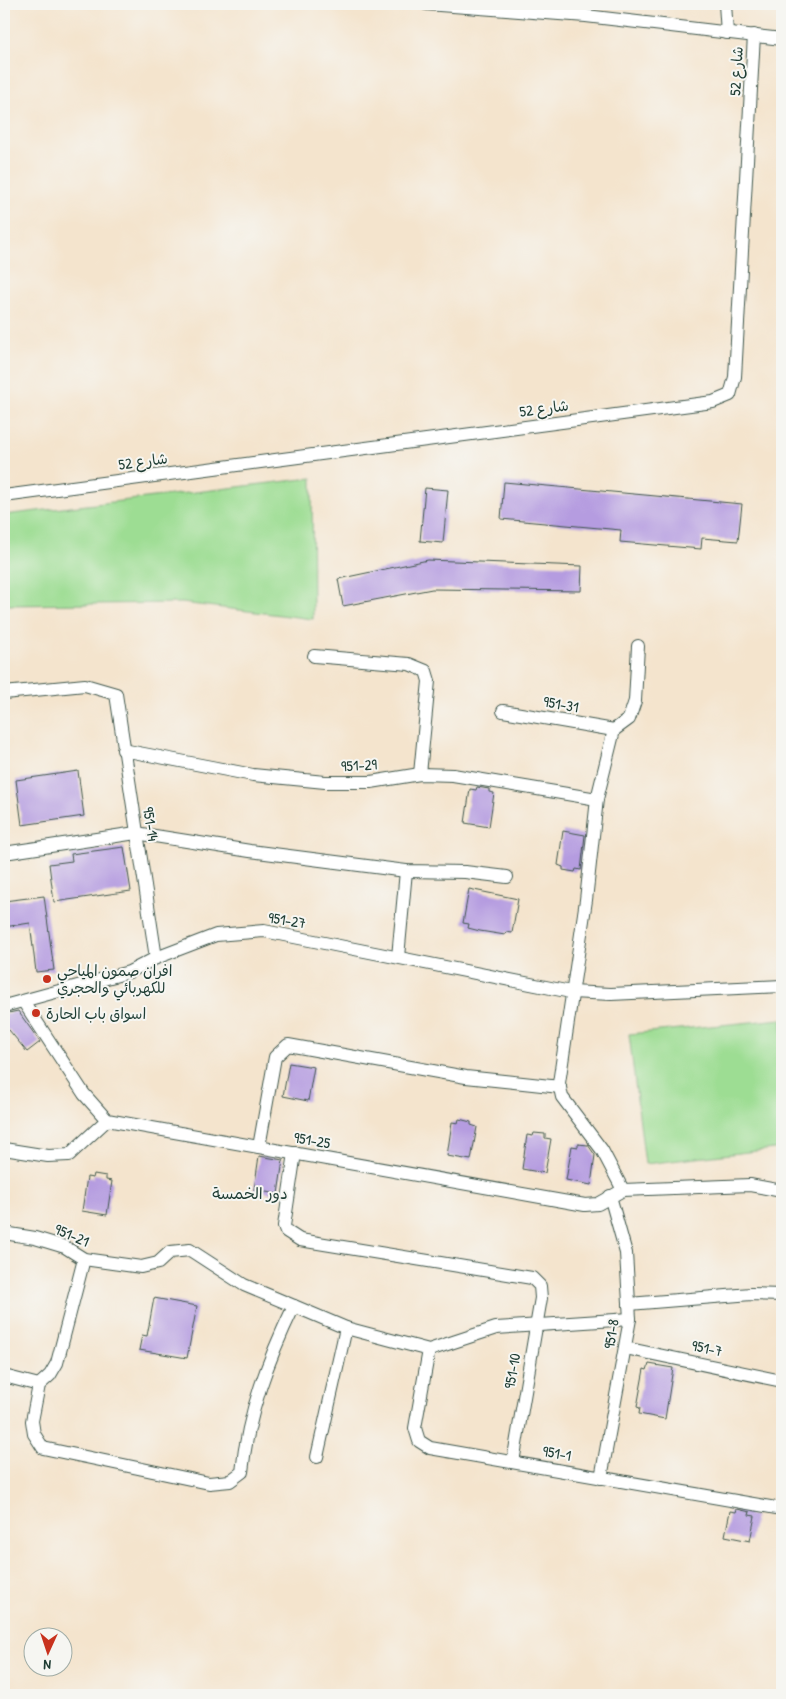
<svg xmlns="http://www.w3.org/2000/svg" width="786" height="1699" viewBox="0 0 786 1699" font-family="'Patrick Hand','Playpen Sans Arabic',sans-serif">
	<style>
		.green { fill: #9ddd93; stroke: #5e8d64 }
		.building { fill: #b59ce0 }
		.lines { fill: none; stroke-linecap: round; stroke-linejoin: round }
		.street-casing { stroke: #3f564b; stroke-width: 14 }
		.street { stroke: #fff; stroke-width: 12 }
		.poi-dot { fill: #c8321e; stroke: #f6f6f2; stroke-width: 2 }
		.labels { text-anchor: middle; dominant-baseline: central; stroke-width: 4; stroke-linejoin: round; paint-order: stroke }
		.street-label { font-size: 15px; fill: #1f3d34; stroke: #f6f6f2 }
		.poi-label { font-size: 15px; fill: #1f3d34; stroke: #f6f6f2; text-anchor: start }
		.neighbourhood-label { font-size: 16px; fill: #1f3d34; stroke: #f6f6f2 }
	</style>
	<rect width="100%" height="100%" fill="#f6f6f2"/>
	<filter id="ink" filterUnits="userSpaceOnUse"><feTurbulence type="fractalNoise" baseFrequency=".02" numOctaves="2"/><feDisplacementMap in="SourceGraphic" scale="10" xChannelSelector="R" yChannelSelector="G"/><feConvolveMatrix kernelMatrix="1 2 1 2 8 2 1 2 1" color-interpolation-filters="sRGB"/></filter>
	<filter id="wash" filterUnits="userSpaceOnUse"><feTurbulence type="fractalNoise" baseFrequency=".0096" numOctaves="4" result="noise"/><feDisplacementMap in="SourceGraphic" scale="20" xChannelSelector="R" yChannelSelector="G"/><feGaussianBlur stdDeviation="1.12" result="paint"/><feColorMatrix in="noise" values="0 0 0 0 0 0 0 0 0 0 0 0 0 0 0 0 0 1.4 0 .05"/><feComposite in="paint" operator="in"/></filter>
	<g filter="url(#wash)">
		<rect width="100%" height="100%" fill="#f4e4cd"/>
		<g class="green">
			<polygon points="312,478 313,619 182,603 4,605 4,515"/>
			<polygon points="782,1019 782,1148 645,1164 629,1034"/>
		</g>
		<g id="blocks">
			<g class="building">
				<polygon points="504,482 742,504 738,541 702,538 701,549 620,542 621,530 501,519"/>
				<polygon points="425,488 448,490 443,543 420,541"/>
				<polygon points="428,560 582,566 581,591 432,589 343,606 338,579"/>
				<polygon points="78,771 84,816 22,825 16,780"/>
				<polygon points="477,787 489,789 489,792 494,793 489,827 465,823 470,789 476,790"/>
				<polygon points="563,831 585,835 581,870 576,869 575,872 563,870 563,867 558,865"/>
				<polygon points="124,847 131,891 54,902 49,864 72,861 71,854"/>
				<polygon points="469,889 518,899 512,933 506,932 505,935 480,931 468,928 469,924 463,923"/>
				<polygon points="44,896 54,970 36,972 30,923 4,927 4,901"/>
				<polygon points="18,1011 40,1042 27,1052 9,1030 4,1031 4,1014"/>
				<polygon points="289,1063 314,1067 308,1101 283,1096"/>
				<polygon points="459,1119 471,1122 471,1125 477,1127 471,1160 447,1156 452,1122 458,1123"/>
				<polygon points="534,1133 545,1134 545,1138 551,1139 545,1173 522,1169 527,1135 533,1136"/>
				<polygon points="578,1144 588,1145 595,1155 591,1185 566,1180 572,1146 578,1147"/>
				<polygon points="259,1156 283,1160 278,1194 254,1190"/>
				<polygon points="94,1174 106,1176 106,1180 112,1181 107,1215 82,1211 87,1177 93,1178"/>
				<polygon points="154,1298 197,1306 187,1358 139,1350 142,1335 147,1336"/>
				<polygon points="649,1364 673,1368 665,1419 639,1414 640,1408 637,1407 644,1369 647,1370"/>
				<polygon points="737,1509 750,1512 749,1515 755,1516 750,1541 725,1536 730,1511 736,1512"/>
			</g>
		</g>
	</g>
	<g filter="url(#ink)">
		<use href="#blocks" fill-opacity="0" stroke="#3f564b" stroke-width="1"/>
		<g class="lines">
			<g class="street-casing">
				<g id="street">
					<polyline points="426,4 586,16 782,39"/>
					<polyline points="725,4 727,33"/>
					<polyline points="4,496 713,402 730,395 735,377 754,35"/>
					<polyline points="314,656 409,664 426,671 429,681 420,774"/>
					<polyline points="4,693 85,685 116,694 156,958"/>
					<polyline points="503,711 614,730"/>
					<polyline points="123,750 253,775 325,782 371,782 420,774 453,775 597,799"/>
					<polyline points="4,853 136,833 250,851 406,871 465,872 507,877"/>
					<polyline points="398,957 406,871"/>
					<polyline points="23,1001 84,1094 107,1120"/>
					<polyline points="4,1006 129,972 156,958 216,935 264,931 571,992 611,994 782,986"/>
					<polyline points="259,1147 275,1057 288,1045 466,1077 560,1087"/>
					<polyline points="4,1149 48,1156 69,1155 107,1120 585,1205 598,1204 623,1190 750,1185 782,1191"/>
					<polyline points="295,1153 284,1226 286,1231 300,1240 532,1278 540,1286 541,1298 513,1462"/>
					<polyline points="623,1190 602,1150 562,1097 559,1083 586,900 597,799 614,730 629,719 635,701 638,646"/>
					<polyline points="4,1233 35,1238 65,1247 84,1259 141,1267 158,1263 170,1252 190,1250 244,1285 294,1306 346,1328 429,1350 496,1328 630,1319"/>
					<path d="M84,1259L57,1363L50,1375L39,1385L32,1421L34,1434L43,1448L209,1483L230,1481L242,1472C248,1412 268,1360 294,1306"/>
					<polyline points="629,1304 751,1294 782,1295"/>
					<polyline points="625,1348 782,1381"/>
					<polyline points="429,1350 415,1428 419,1441 430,1448 782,1509"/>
					<polyline points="4,1376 39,1385"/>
					<polyline points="317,1457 346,1328"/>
					<polyline points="601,1478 630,1319 626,1253 610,1196"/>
				</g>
			</g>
			<use href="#street" class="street"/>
		</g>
	</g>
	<g class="poi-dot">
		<circle cx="47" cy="979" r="5"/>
		<circle cx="36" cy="1013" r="5"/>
	</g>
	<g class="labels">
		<g class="street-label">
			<text transform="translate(736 71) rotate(-87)">شارع 52</text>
			<text transform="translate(544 408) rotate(-8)">شارع 52</text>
			<text transform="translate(143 461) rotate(-8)">شارع 52</text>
			<text transform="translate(561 704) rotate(10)">951-31</text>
			<text transform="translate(359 765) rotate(-3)">951-29</text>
			<text transform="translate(151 824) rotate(81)">951-14</text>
			<text transform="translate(287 920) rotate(9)">951-27</text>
			<text transform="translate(312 1140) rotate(10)">951-25</text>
			<text transform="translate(72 1235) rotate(23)">951-21</text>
			<text transform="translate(611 1334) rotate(-81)">951-8</text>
			<text transform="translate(707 1348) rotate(12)">951-7</text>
			<text transform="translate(512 1371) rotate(-80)">951-10</text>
			<text transform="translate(557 1453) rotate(10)">951-1</text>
		</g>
		<g class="poi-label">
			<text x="57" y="970">افران صمون المياحي<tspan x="57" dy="17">للكهربائي والحجري</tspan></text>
			<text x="46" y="1013">اسواق باب الحارة</text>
		</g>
		<g class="neighbourhood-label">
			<text x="250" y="1193">دور الخمسة</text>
		</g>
	</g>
	<rect width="786" height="1699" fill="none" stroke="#f6f6f2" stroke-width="20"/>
	<g transform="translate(48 1652) rotate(183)"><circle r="24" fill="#f6f6f2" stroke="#a0aca6"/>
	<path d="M0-4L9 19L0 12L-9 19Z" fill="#c8321e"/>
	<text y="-8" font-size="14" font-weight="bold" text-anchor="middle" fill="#1f3d34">N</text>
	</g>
</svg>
